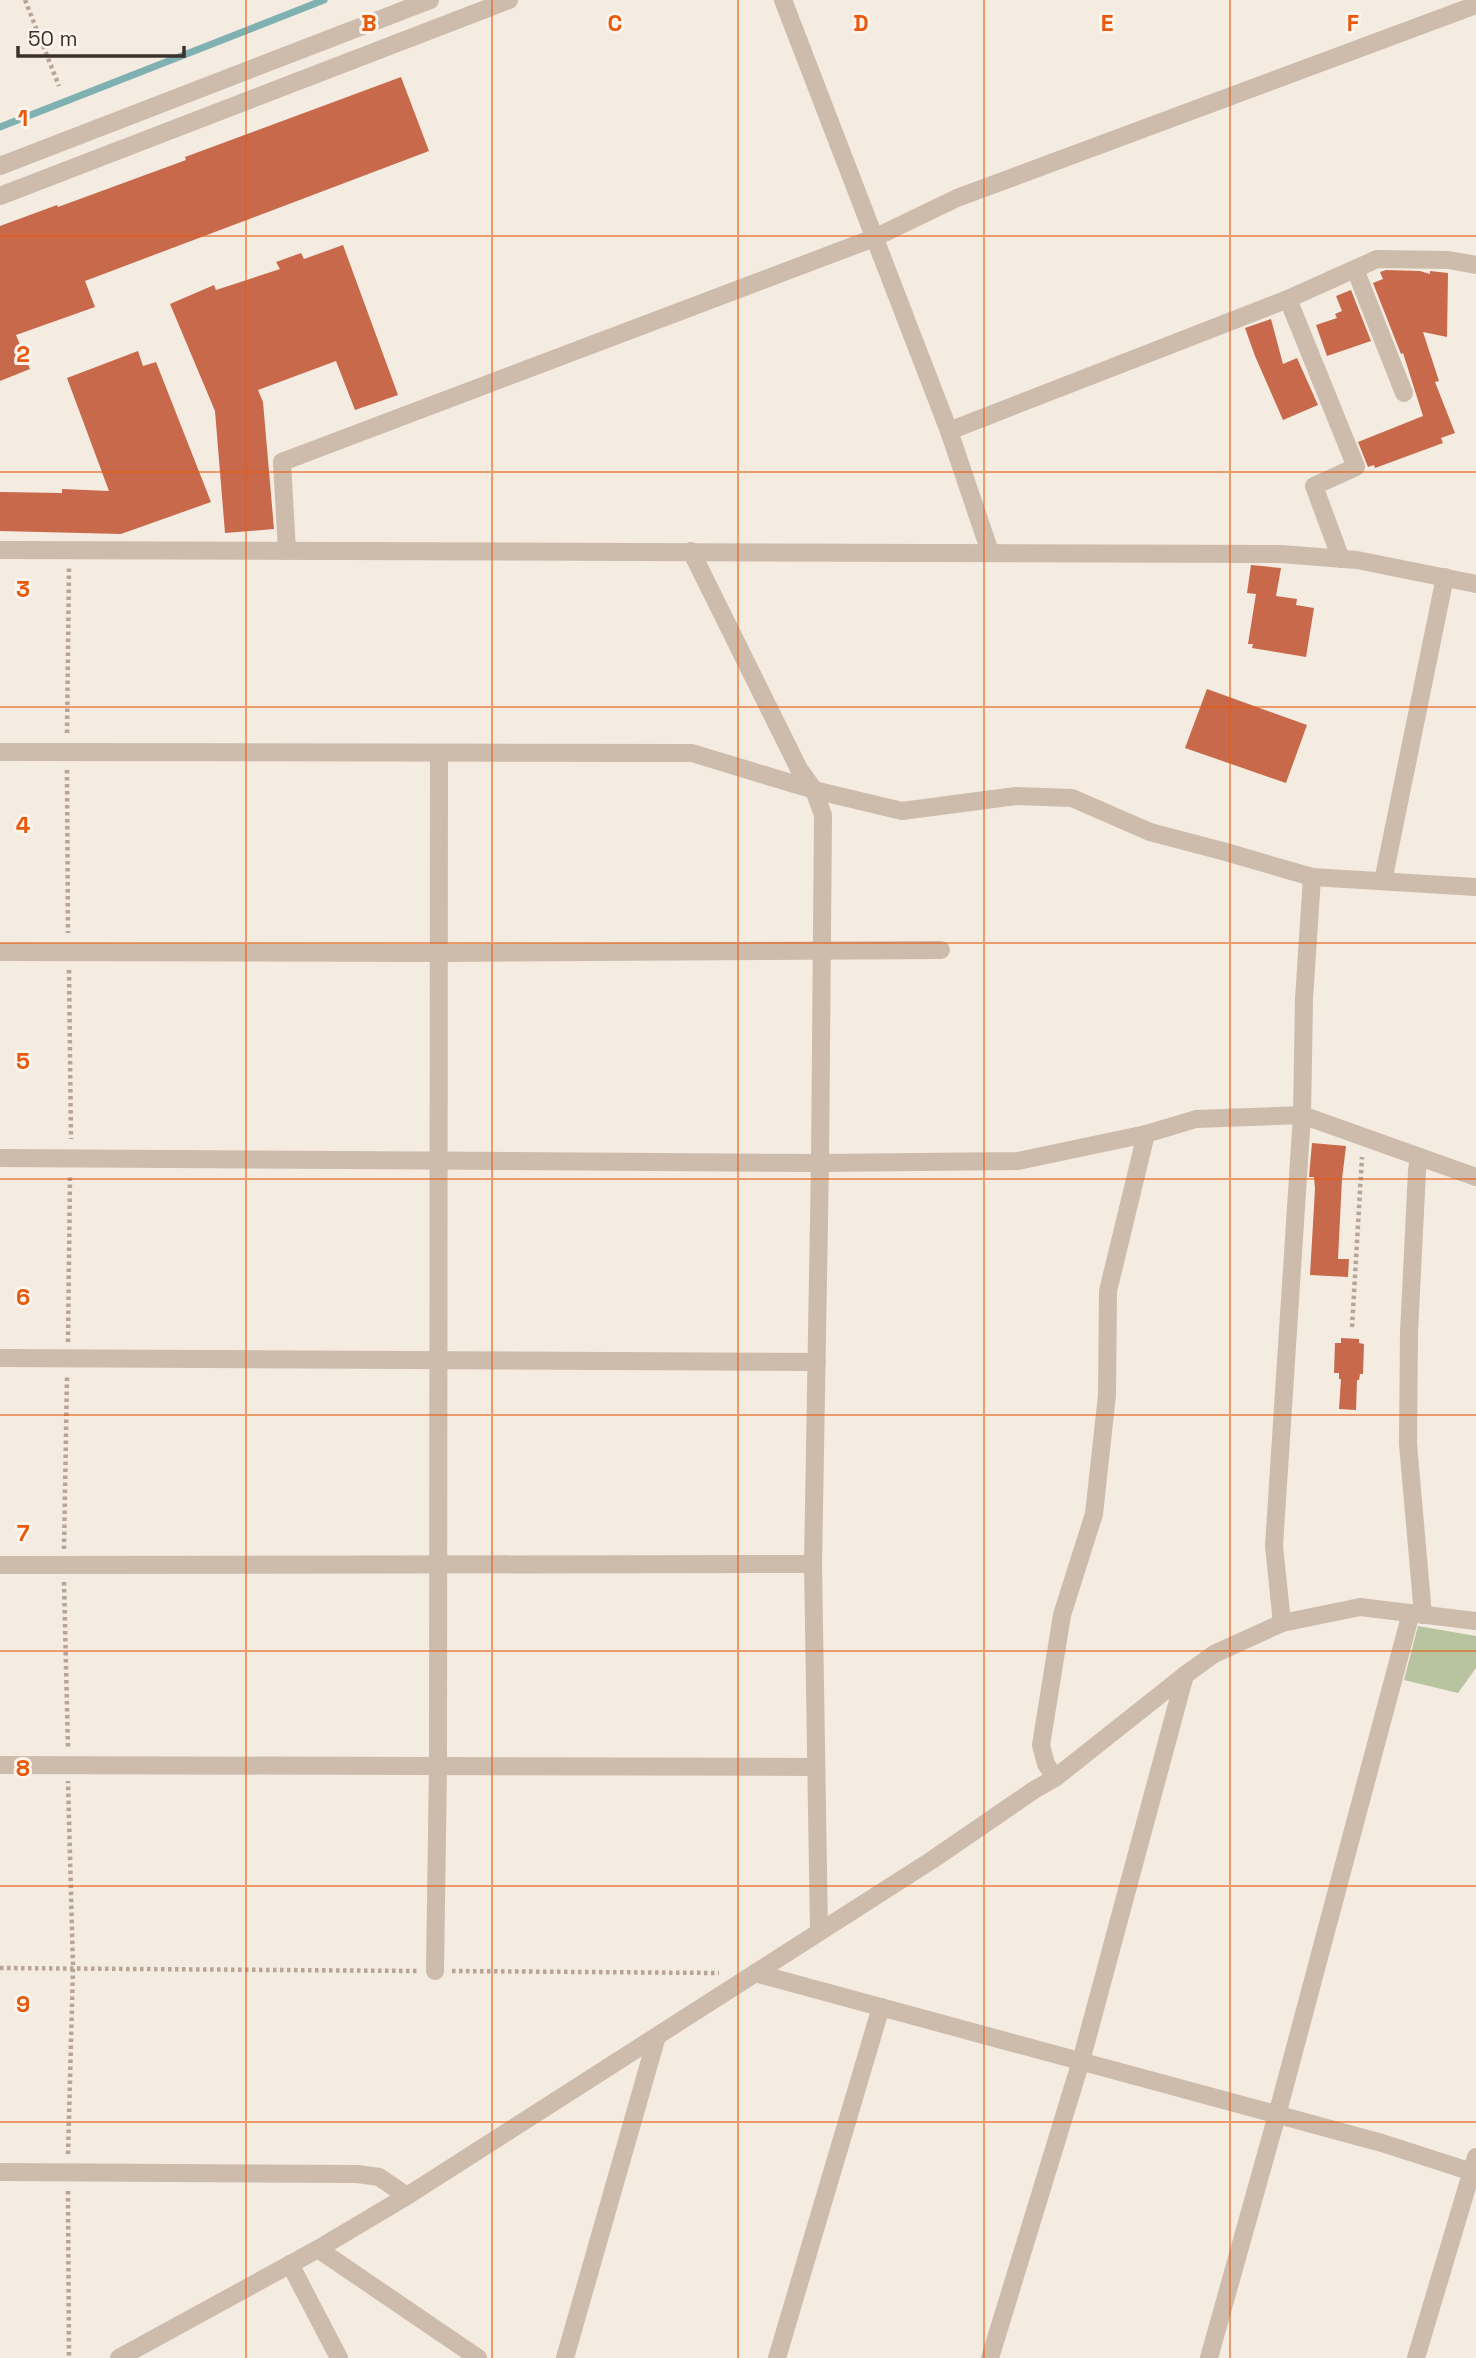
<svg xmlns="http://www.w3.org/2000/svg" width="1476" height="2358" viewBox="0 0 1476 2358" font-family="'Space Grotesk',sans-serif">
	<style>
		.green { fill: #b8c4a0 }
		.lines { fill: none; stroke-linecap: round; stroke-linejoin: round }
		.stream { stroke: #7fb0b2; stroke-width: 7 }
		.building { fill: #c8694b }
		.path { stroke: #b9a596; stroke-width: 4.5; stroke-dasharray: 3.5 3.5; stroke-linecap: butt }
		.minor { stroke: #cdbbac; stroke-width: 18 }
		.grid { fill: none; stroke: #e8590c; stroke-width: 2; stroke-opacity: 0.55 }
		.grid-label { font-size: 23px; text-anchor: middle; font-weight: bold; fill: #e8590c; stroke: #fbf5ee; stroke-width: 6; stroke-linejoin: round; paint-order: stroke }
	</style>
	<rect width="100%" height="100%" fill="#f4ebe1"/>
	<polygon class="green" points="1418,1626 1476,1636 1476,1668 1458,1693 1404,1680"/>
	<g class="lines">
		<polyline class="stream" points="0,127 324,0"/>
	</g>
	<g class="building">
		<polygon points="401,77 429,151 85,281 95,307 16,335 30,369 0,381 0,226 57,205 58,207 186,160 185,157"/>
		<polygon points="343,245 398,395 355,410 336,361 258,390 263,402 274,529 225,533 215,411 170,304 214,285 216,290 280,269 276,262 301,253 304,259"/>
		<polygon points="1386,270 1420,271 1430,274 1430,271 1448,273 1447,337 1423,332 1439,381 1435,382 1455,433 1441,438 1443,443 1375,468 1374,465 1368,467 1358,442 1423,416 1403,353 1401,354 1373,283 1383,279 1380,272"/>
		<polygon points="1351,290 1371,341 1327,356 1316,325 1337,318 1335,314 1342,311 1336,296"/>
		<polygon points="1271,319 1283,364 1297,358 1318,405 1283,420 1255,356 1245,328"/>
		<polygon points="138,351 143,366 156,362 211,502 121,534 0,531 0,492 62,493 62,489 109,491 67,378"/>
		<polygon points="1251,565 1281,568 1276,596 1297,599 1296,605 1314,608 1306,657 1252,648 1253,644 1248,644 1256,594 1247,593"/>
		<polygon points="1207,689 1307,725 1286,783 1185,748"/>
		<polygon points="1312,1143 1346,1146 1342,1179 1338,1259 1349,1259 1348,1277 1310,1275 1315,1189 1314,1177 1309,1177"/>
		<polygon points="1341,1338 1359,1339 1359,1343 1364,1344 1363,1374 1360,1374 1359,1380 1357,1380 1356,1410 1339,1409 1341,1379 1339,1379 1339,1373 1334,1373 1335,1343 1341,1343"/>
	</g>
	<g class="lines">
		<g class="path">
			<polyline points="25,0 59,86"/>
			<polyline points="67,733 69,567"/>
			<polyline points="67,770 68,933"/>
			<polyline points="69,970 71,1139"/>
			<polyline points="1352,1327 1362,1157"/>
			<polyline points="68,1342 70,1176"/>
			<polyline points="64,1549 67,1376"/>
			<polyline points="64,1582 68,1748"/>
			<polyline points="0,1968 418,1971"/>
			<polyline points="452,1971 719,1973"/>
			<polyline points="68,2154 73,1968 68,1781"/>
			<polyline points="68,2191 69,2358"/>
		</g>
		<g class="minor">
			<polyline points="783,0 949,431 990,552"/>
			<polyline points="0,166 430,0"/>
			<polyline points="0,196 509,0"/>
			<polyline points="1355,269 1404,393"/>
			<polyline points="1288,299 1356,467 1314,486 1341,559"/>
			<polyline points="949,431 1288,299 1377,259 1448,260 1476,265"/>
			<polyline points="0,550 1281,554 1357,560 1476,584"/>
			<polyline points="287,551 282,462 874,238 957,198 1476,5"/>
			<polyline points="691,551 799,769 814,790 823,815 820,1163 813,1564 819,1931"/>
			<polyline points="0,752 692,753 814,790 902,811 1016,796 1072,798 1150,832 1226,852 1312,877 1476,887"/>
			<polyline points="1383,881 1445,577"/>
			<polyline points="0,952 439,953 941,950"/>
			<polyline points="1419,1157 1417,1171 1409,1333 1408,1444 1423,1615"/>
			<polyline points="0,1158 820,1163 1018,1161 1146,1134 1196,1119 1302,1115 1476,1177"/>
			<polyline points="0,1358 817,1362"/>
			<polyline points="0,1565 813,1564"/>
			<polyline points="1282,1623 1274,1546 1302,1115 1304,999 1312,877"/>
			<polyline points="0,1765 816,1767"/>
			<polyline points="1055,1778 1046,1764 1041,1745 1062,1615 1094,1514 1107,1395 1108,1291 1146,1134"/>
			<polyline points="435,1971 438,1766 439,753"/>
			<polyline points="755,1973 1382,2143 1472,2172"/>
			<polyline points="0,2172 358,2174 379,2177 407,2196"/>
			<polyline points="318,2249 478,2358"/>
			<polyline points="290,2264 339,2358"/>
			<polyline points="119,2358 318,2249 407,2196 932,1860 1034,1790 1055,1778 1185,1675 1214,1654 1282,1623 1360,1607 1476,1621"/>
			<polyline points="565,2358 657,2036"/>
			<polyline points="777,2358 881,2007"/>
			<polyline points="990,2358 1081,2061 1185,1675"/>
			<polyline points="1209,2358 1277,2115 1411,1613"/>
			<polyline points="1416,2358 1476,2157"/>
		</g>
	</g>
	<path class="grid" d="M246,0V2358M492,0V2358M738,0V2358M984,0V2358M1230,0V2358M0,236H1476M0,472H1476M0,707H1476M0,943H1476M0,1179H1476M0,1415H1476M0,1651H1476M0,1886H1476M0,2122H1476"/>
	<g class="grid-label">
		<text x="369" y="31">B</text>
		<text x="615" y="31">C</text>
		<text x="861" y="31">D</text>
		<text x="1107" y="31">E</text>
		<text x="1353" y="31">F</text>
		<text x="23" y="126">1</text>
		<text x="23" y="362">2</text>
		<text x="23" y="597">3</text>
		<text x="23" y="833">4</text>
		<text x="23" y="1069">5</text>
		<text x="23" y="1305">6</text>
		<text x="23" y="1541">7</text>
		<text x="23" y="1776">8</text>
		<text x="23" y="2012">9</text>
	</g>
	<path d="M18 46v10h166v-10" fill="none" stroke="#3b302b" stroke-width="3.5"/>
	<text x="28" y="46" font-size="21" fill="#3b302b" stroke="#fbf5ee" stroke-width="5" paint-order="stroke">50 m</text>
</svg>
